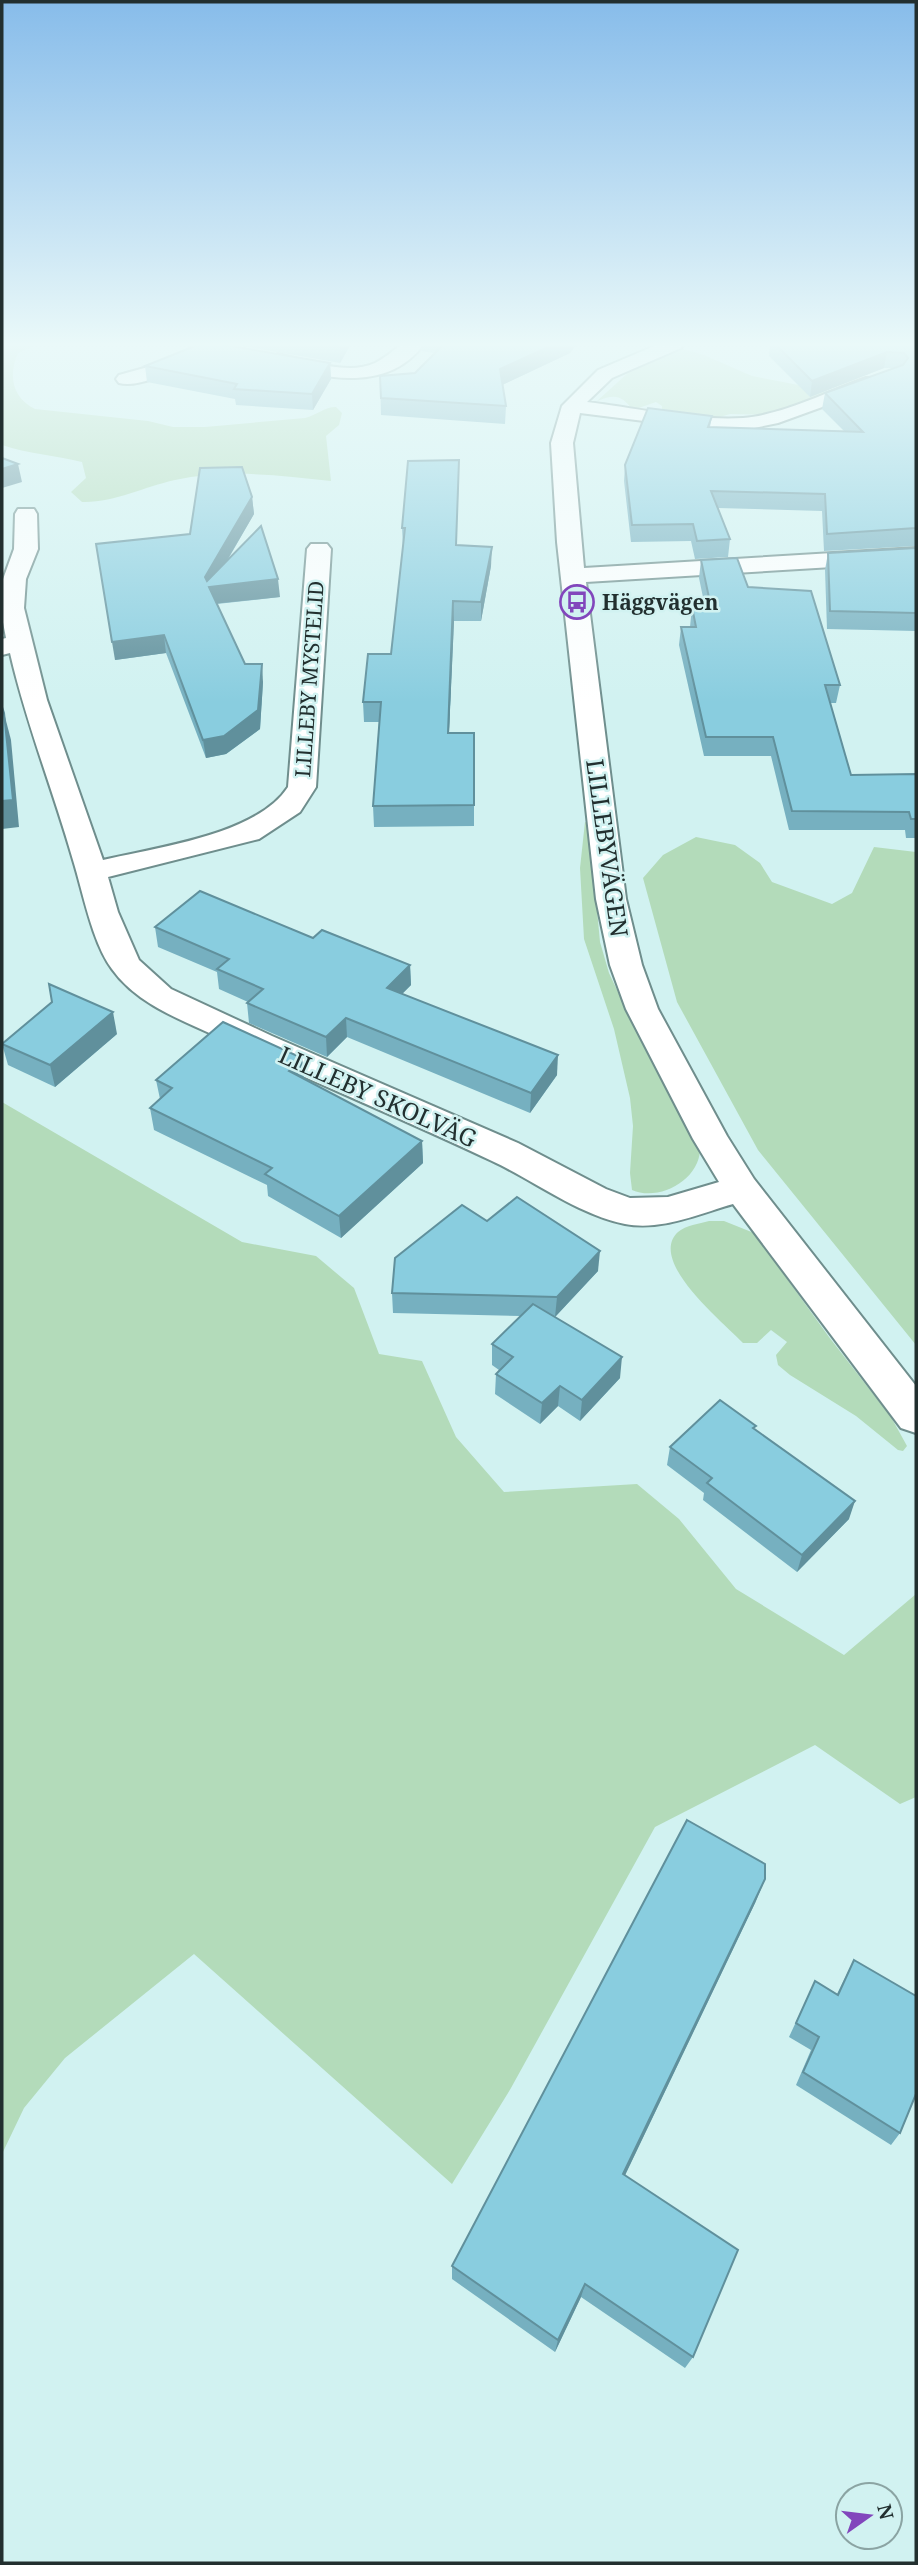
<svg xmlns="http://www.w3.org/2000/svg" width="918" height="2565" viewBox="0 0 918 2565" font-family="'Noto Serif',serif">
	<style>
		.green { fill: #b3dbba }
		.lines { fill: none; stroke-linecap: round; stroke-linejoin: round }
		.minor-casing { stroke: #6f8e8d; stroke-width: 4 }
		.minor { fill: #fff; fill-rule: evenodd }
		.wall { fill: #76b0c0 }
		.shaded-wall { fill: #60909c }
		.building { fill: #89cddf; stroke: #60909c; stroke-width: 2 }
		.labels { text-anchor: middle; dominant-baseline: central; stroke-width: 5; stroke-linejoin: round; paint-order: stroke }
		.far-poi-label { font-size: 21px; font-weight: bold; fill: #222f2f; stroke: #d1f2f1; text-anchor: start }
		.far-street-label { font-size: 21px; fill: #222f2f; stroke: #d1f2f1 }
		.street-label { font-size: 24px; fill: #222f2f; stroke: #d1f2f1 }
	</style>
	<rect width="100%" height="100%" fill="#d1f2f1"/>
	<g class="green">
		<path d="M2,344H40L18,353C8,375 12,398 35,409L148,421L173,427H205L305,418C317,415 324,407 336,407L342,413L339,425L326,436L331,481C279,475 227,469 175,480C143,487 114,503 82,502L71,492L86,478L82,462C55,455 28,454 2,445Z"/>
		<path d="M680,348L704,355L752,376L835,392L771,415L730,414L713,419L662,413V406L656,402L633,410C622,396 616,393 597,401L629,372Z"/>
		<path d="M585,822L589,824L600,942L609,973L642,1043L700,1150C699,1180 659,1202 632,1190L630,1173L633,1126L630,1098L614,1029L584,939L580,868Z"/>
		<polygon points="696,837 735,845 760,863 772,882 832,904 852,893 874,847 916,852 916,1345 758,1150 677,1002 643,878 663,855"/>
		<polygon points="2,1102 242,1242 316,1256 354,1288 379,1354 422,1361 456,1437 504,1492 637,1484 679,1519 736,1589 844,1655 916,1594 916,1797 900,1804 815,1745 655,1827 511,2088 452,2184 194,1954 65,2058 24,2108 2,2154"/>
		<path d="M709,1221H724L754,1233L829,1337L891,1417L907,1446L903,1451L898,1450L856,1416L790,1375L778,1365L776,1355L787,1342L771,1330L757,1343H743C723,1322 647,1261 678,1232C686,1225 699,1224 709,1221Z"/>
	</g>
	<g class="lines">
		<g class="minor-casing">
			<g id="minor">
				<path d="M402,344H424C386,395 322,377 271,364L268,360L278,354C307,360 347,376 375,363C385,358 394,350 402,344Z"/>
				<path d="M659,344H684L681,348L612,378L587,402C636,408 694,421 743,418C782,415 829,391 866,378H880L883,382L880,386L778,423L744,430H716L580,413L573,443L584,568L916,548V562L586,582L626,899L642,965L658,1009L727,1136L754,1179L916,1386V1433L901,1428L733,1204C699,1214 661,1231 625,1224C577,1214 535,1181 492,1161C404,1119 314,1083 227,1041C187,1022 138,1006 112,969C92,942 83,892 73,860C53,790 26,723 10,653L2,655V639L6,638L2,617V582L14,549L15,514L18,509H34L37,514L38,549L26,579L24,608L47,700L103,860C157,847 257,835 288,787L307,549L311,544H327L331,549L316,787L300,812L259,839L108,877L118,912L139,960L171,989L272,1036L518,1143L606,1189L630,1198L668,1197L719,1182L693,1139L626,1009L610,965L596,899L557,542L551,443L562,406L598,370Z"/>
				<path d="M194,347L201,349L204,353L201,357C180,367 141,389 119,383L116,379L119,375L148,367Z"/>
			</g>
		</g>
		<use href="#minor" class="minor"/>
	</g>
	<g class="wall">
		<polygon points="197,344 207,344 198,346 330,363 331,379 313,410 236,405 235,399 147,382 145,366 198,346"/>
		<polygon points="231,344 351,344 340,363"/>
		<polygon points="421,344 577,344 570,353 502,385 506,406 505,424 381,415 380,376 415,373 435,353 421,351"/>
		<polygon points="770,344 916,344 916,546 824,551 822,511 718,508 730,539 728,557 695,559 691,541 631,542 624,481 625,465 712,416 710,427 844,431 822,409 825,393 894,368 884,368 810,397 769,356"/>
		<polygon points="459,478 456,545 491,566 481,621 454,621 449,733 474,733 474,826 374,827 373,806 379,722 364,722 363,702 391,654 403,547 402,528"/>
		<polygon points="252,497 254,514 227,561 280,597 217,604 245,664 263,682 260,729 226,754 206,758 166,653 115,660"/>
		<polygon points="916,548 916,631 827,629 825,570 828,553"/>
		<polygon points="701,560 748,587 840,685 836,703 830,703 851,775 916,774 916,838 906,838 905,830 789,830 771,756 704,756 679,645 681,627 690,627 692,607 705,607 699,578"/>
		<polygon points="155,927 313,938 410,965 411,985 402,994 557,1075 530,1113 347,1037 327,1057 249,1023 247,1003 248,1002 219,989 217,972 158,947"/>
		<polygon points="117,1034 55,1087 8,1065 2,1044"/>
		<polygon points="302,1058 304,1079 422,1141 423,1163 341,1238 268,1196 267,1185 154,1130 150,1108 160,1099 156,1080"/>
		<polygon points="487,1221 598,1271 555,1317 620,1378 580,1421 558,1406 540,1424 495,1394 496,1374 499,1370 492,1365 492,1344 521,1316 393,1313 392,1293"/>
		<polygon points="755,1429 849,1519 797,1572 703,1500 704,1493 667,1465 670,1447"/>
		<polygon points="756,1901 625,2175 693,2357 685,2368 581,2297 555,2352 452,2279 452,2266"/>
		<polygon points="854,1960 900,2133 891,2145 796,2085 811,2050 789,2037 808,1996 815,1981 837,1994"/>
	</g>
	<g class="shaded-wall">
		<polygon points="341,344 351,344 340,363 340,346"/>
		<polygon points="555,344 577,344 570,353 500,386 500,369"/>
		<polygon points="887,352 884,368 810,397 812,381"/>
		<polygon points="330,363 331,379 313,410 312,394"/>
		<polygon points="18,464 22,482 2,488 2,469"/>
		<polygon points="252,497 254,514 212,586 278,579 280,597 212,604 205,577"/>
		<polygon points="492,547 491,566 481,621 481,602"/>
		<polygon points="453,601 454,621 448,753 448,733"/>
		<polygon points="164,635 166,653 115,660 112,642"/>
		<polygon points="262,664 263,682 260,729 226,754 206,758 203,740"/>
		<polygon points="4,713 11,740 19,827 2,829"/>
		<polygon points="410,965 411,985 388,1008 387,988"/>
		<polygon points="113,1012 117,1034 55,1087 50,1065"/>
		<polygon points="346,1018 347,1037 327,1057 326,1037"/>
		<polygon points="558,1055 557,1075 530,1113 531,1093"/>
		<polygon points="302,1058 304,1080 289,1071"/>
		<polygon points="422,1141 423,1163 341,1238 339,1216"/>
		<polygon points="600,1251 598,1271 555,1317 557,1297"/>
		<polygon points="622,1357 620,1378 580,1421 582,1400"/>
		<polygon points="560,1386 558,1406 540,1424 542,1403"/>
		<polygon points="855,1501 849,1519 797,1572 802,1555"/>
		<polygon points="765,1879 756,1901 618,2190 623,2174"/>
		<polygon points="585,2284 581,2297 555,2352 558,2340"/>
	</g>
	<g class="building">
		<polygon points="211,344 219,344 330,363 312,394 234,389 237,384 145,366 195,346"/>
		<polygon points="325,344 341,344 340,346"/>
		<polygon points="444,344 555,344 500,369 506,406 381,398 380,376 415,373"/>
		<polygon points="775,344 916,344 916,528 827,534 825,494 711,491 730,539 697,541 693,524 632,525 625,465 648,408 712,416 708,427 863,432 825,393 903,365 908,358 904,353 887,352 812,381"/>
		<polygon points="2,458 18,464 2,469"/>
		<polygon points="459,460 456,545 492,547 481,602 453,601 448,733 474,733 474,805 373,806 381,702 363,702 368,654 391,654 405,528 402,528 408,461"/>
		<polygon points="242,467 252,497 205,577 207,581 261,526 278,579 209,587 245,664 262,664 258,710 224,736 203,740 164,635 112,642 96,544 190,534 200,468"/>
		<polygon points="916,548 916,613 830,611 828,553"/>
		<polygon points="737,558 748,587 811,591 840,685 825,685 851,775 916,774 916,819 911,819 909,812 792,811 773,737 706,737 681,627 696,627 692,607 711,607 701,560"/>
		<polygon points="2,707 4,713 13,800 2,801"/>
		<polygon points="200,891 313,938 322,930 410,965 387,988 558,1055 531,1093 346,1018 326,1037 247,1003 263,989 217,969 229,959 155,927"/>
		<polygon points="49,984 113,1012 50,1065 2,1044 52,1002"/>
		<polygon points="223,1022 302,1058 289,1071 422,1141 339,1216 265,1174 272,1168 150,1108 172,1088 156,1080"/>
		<polygon points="517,1197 600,1251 557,1297 392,1293 395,1258 462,1205 487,1221"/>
		<polygon points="533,1304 622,1357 582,1400 560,1386 542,1403 496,1374 513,1357 492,1344"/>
		<polygon points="720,1400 756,1426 753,1428 855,1501 802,1555 707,1483 712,1478 670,1447"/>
		<polygon points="687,1820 765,1864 765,1879 623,2174 738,2250 693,2357 585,2284 558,2340 452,2266"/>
		<polygon points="854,1960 916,1996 916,2094 900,2133 803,2072 819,2037 796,2023 815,1981 838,1995"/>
	</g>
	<linearGradient id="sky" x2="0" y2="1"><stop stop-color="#87bcea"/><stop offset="0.49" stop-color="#eaf9f9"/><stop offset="1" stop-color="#eaf9f9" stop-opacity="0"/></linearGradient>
	<rect width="918" height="703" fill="url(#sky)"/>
	<defs>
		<g id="bus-ring" transform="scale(1.75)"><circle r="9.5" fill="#d1f2f1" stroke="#8246bc" stroke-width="1.5"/><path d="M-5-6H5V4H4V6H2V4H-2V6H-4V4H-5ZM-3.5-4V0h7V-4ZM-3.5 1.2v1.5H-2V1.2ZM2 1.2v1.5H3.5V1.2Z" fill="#8246bc"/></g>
	</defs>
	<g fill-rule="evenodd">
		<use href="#bus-ring" x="577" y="602"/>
	</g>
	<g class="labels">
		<g class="far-poi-label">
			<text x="602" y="602">Häggvägen</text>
		</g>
		<g class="far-street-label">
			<text transform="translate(309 679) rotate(-86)">LILLEBY MYSTELID</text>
		</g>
		<g class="street-label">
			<text transform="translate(608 848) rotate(82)">LILLEBYVÄGEN</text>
			<text transform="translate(378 1096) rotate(24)">LILLEBY SKOLVÄG</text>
		</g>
	</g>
	<rect width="918" height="2565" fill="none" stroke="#222f2f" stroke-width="7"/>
	<g transform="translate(869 2516) rotate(76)"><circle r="33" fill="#d1f2f1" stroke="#8ba4a3" stroke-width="2"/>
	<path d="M0-5L12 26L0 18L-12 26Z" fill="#8246bc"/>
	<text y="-10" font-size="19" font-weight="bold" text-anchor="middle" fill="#222f2f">N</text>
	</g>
</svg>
